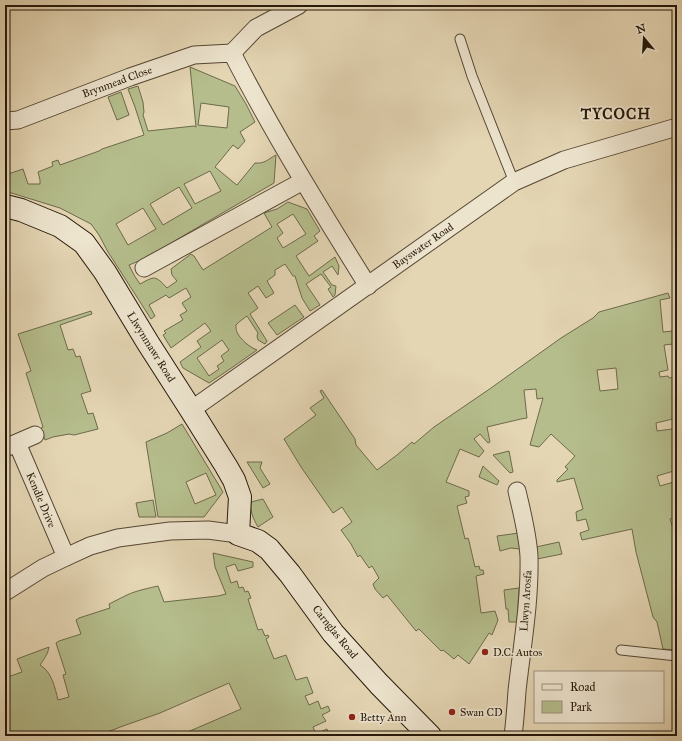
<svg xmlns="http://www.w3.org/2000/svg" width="682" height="741" viewBox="0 0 682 741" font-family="'IM FELL Great Primer',serif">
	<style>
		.green { fill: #b5bd8c; stroke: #6d6a4b; fill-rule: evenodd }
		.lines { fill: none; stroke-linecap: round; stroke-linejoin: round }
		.lane-casing { stroke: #554734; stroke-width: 11 }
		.street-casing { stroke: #554734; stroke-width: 19 }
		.secondary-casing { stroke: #25180a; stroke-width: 24 }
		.lane { stroke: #ede4ce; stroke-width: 9 }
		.street { stroke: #ede4ce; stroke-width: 17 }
		.secondary { stroke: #ede4ce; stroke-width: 22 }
		.poi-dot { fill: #8f2418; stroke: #ede4ce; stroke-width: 1.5 }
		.labels { text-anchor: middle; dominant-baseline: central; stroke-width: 3.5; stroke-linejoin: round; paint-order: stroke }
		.street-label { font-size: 11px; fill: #25180a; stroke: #ede4ce }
		.poi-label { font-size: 11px; fill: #25180a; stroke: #ede4ce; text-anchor: start }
		.district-label { font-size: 15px; font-weight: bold; letter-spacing: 1px; fill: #25180a; stroke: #ede4ce }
	</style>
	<rect width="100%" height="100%" fill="#e4d5b3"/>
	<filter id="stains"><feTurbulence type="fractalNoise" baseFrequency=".005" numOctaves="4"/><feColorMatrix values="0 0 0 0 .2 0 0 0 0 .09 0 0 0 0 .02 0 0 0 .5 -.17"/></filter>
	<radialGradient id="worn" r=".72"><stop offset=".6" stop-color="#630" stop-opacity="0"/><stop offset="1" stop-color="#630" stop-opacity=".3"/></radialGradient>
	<g class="green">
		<path d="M190,67L235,86L246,104L255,122L240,132L245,141L238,149L233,145L215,167L233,182L237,185L255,163C265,164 268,159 276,155L274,183L188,233L146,258L129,265L134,275L140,284C155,276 155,275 167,288L177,281L172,275L171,269L191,254L194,256L203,270L272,227L264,213L277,209L288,202L307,209L320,231L314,236L318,241L296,256L309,276L335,257L339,266L338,275L332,266L323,272L332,285L336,286L335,295L333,297L328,289L331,287L321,274L306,284L320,305L310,311L302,298L295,276H293L285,264L275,270V275L267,281L274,293L266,298L258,286L248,293L258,308L250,314L267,341L265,344L258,340L257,336L258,333L247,316L239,322L236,325C236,327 236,330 237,332C240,339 249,347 257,350L227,371L209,383L183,368L180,362L201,347L197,341L211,331L205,323L171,348L163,335L166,333L164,331L183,320L180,315L187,311L182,303L191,297L186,288L169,298L166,295L149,305L155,316L151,319L108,252L99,235L91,224L60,208L5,191V182L8,174L23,169L28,184H40V180L38,172L53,166L52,162L58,160L60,165L99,151L102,149L144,135L135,107L128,89L138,86L143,102L144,112L143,115L148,131L194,126L196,127ZM201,103L229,107L227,128L198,125ZM210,171L221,191L195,204L184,184ZM179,187L192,208L163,225L150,204ZM143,208L156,229L128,245L116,224ZM293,214L306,234L283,248L277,238L283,233L277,224ZM222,340L229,350L221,356L224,361L217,366L219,369L209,376L197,358Z"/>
		<polygon points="121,92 129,115 117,120 108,97"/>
		<path d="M668,293L670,298L660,300L663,332L673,331L675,342H673V344L664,345L668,370L659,372L660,377L668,376L669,378L677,377V389L673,391L677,413V418L656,423L657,431L672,429V430L677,429V470L657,476L660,486L677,481V517L670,519L673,528L677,527V650L663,649L657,622L653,617L636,552L632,529L582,540L580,533L589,530L586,519L577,521L576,512L583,509L574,478L557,482V480L568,469L565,467L575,456L551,434L539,447L530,445L543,398L537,399L536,389L524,390L527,418L521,419L487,427L490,442L488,443L480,434L474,439L484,451L479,457L460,449L446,482L469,491V496L465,497L467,503L457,506L465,539L468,538L469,541L475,567L479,566L480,570H483L484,574L476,576L481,613L495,611L498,620L492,635L489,633L469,664L458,655L454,659L443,650L441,651L419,629L416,631L387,595L383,598L375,589L373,584L379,578L372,566L369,568L360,555L358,557L351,544L341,530L352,522L342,507L333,513L301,467L284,439L316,415L310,408L324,398L320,391L322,390L355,439L356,445L377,470L397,455L412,442L414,444L434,427L491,388L561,338L593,318L599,312ZM616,368L618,389L600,391L597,370Z"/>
		<polygon points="295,305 304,317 277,335 268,323"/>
		<polygon points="91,311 92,314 60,325 68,350 73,349 76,357 80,356 91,391 81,394 88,414 93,413 98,429 74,435 69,434 53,437 45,440 41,428 43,427 26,373 31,371 18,334"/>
		<path d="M182,424L223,492L204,517H158L146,442L167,433ZM206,473L216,495L195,504L186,482Z"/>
		<polygon points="509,451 513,472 510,473 493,455"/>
		<polygon points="247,462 262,462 260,468 270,484 263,488"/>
		<polygon points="483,466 499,481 497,485 479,477"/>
		<path d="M263,499L273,517L258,527C253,518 250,512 251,502Z"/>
		<polygon points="153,500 156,517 139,517 136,503"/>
		<polygon points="519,533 520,549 511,548 500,551 497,536"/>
		<polygon points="559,542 562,554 537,559 536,547"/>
		<path d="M213,553L253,562V567L238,571L235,564L226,567L231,583L237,581L239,588L243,587L245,592L248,591L251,598L248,599L258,630L262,629L265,636L268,635L269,637L266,639L274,659L286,655L296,680L307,677L313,693L305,696L309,705L318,701L321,709L328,706L330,711L322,715L326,721L313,727L316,734L327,729L330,736H184L183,734L241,709L229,683L160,713L123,726L97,736H5V678L22,672L17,659L49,647C48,654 44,659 40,665C52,672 55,688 58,700L69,697L63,675L66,674L56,643L59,641L81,634L76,620L79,618L110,608L109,604C115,601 121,598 127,595C135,591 149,588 158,586L164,602L218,596L226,594L215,567Z"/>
		<polygon points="519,588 517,622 509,622 508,609 506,609 504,590"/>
	</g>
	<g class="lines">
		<g class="lane-casing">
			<g id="lane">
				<polyline points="460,39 472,76 514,182"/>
				<polyline points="621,650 677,656"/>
			</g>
		</g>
		<g class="street-casing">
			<g id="street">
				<polyline points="232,53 256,28 299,5"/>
				<path d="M5,121L18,120L130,77L194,55L232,53C273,133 320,209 368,286"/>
				<polyline points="144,268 303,181"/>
				<polyline points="191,410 514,182 564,160 677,127"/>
				<polyline points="17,443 66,557"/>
				<polyline points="5,448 35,435"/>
				<polyline points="5,592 43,568 66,557 90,546 118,538 170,531 208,530 238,534"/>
				<path d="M513,736C515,721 516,706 517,691C522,646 530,602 529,557C528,535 522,513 517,491"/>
			</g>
		</g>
		<g class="secondary-casing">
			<polyline id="secondary" points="5,206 21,210 60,226 84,243 105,272 148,343 191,410 226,466 234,480 240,497 238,534 258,541 269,549 290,574 333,633 379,684 430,736"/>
		</g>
		<use href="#lane" class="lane"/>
		<use href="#street" class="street"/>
		<use href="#secondary" class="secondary"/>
	</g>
	<g class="poi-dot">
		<circle cx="485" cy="652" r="4"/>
		<circle cx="452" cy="712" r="4"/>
		<circle cx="352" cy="717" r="4"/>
	</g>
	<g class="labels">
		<g class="street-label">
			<text transform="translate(117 82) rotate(-20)">Brynmead Close</text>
			<text transform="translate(423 246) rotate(-35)">Bayswater Road</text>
			<text transform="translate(151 347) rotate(58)">Llwynmawr Road</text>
			<text transform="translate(41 500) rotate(67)">Kendle Drive</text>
			<text transform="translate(526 601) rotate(-86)">Llwyn Arosfa</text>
			<text transform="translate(335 632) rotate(51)">Carnglas Road</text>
		</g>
		<g class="poi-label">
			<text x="493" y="652">D.C. Autos</text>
			<text x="460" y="712">Swan CD</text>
			<text x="360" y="717">Betty Ann</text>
		</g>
		<g class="district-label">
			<text x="616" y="114">TYCOCH</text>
		</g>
	</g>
	<rect width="682" height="741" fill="none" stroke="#e4d5b3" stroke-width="20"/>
	<rect x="6" y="6" width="670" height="729" fill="none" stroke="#25180a" stroke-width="2"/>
	<rect x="10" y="10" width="662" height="721" fill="none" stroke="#25180a"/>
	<rect x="534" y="671" width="130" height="52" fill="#ede4ce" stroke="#9d9280"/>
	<rect x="542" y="684" width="20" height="6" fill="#ede4ce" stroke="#9d9280"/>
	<text x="570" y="691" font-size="12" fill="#25180a">Road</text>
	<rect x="542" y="701" width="20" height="12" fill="#b5bd8c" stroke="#9d9280"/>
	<text x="570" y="711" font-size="12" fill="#25180a">Park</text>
	<g transform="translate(644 38) rotate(342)" stroke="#ede4ce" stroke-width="3" paint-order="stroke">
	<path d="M0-3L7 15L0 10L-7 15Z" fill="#25180a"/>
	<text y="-6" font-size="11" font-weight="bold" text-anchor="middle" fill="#25180a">N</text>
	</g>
	<rect width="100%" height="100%" filter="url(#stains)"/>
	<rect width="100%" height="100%" fill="url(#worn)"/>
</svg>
